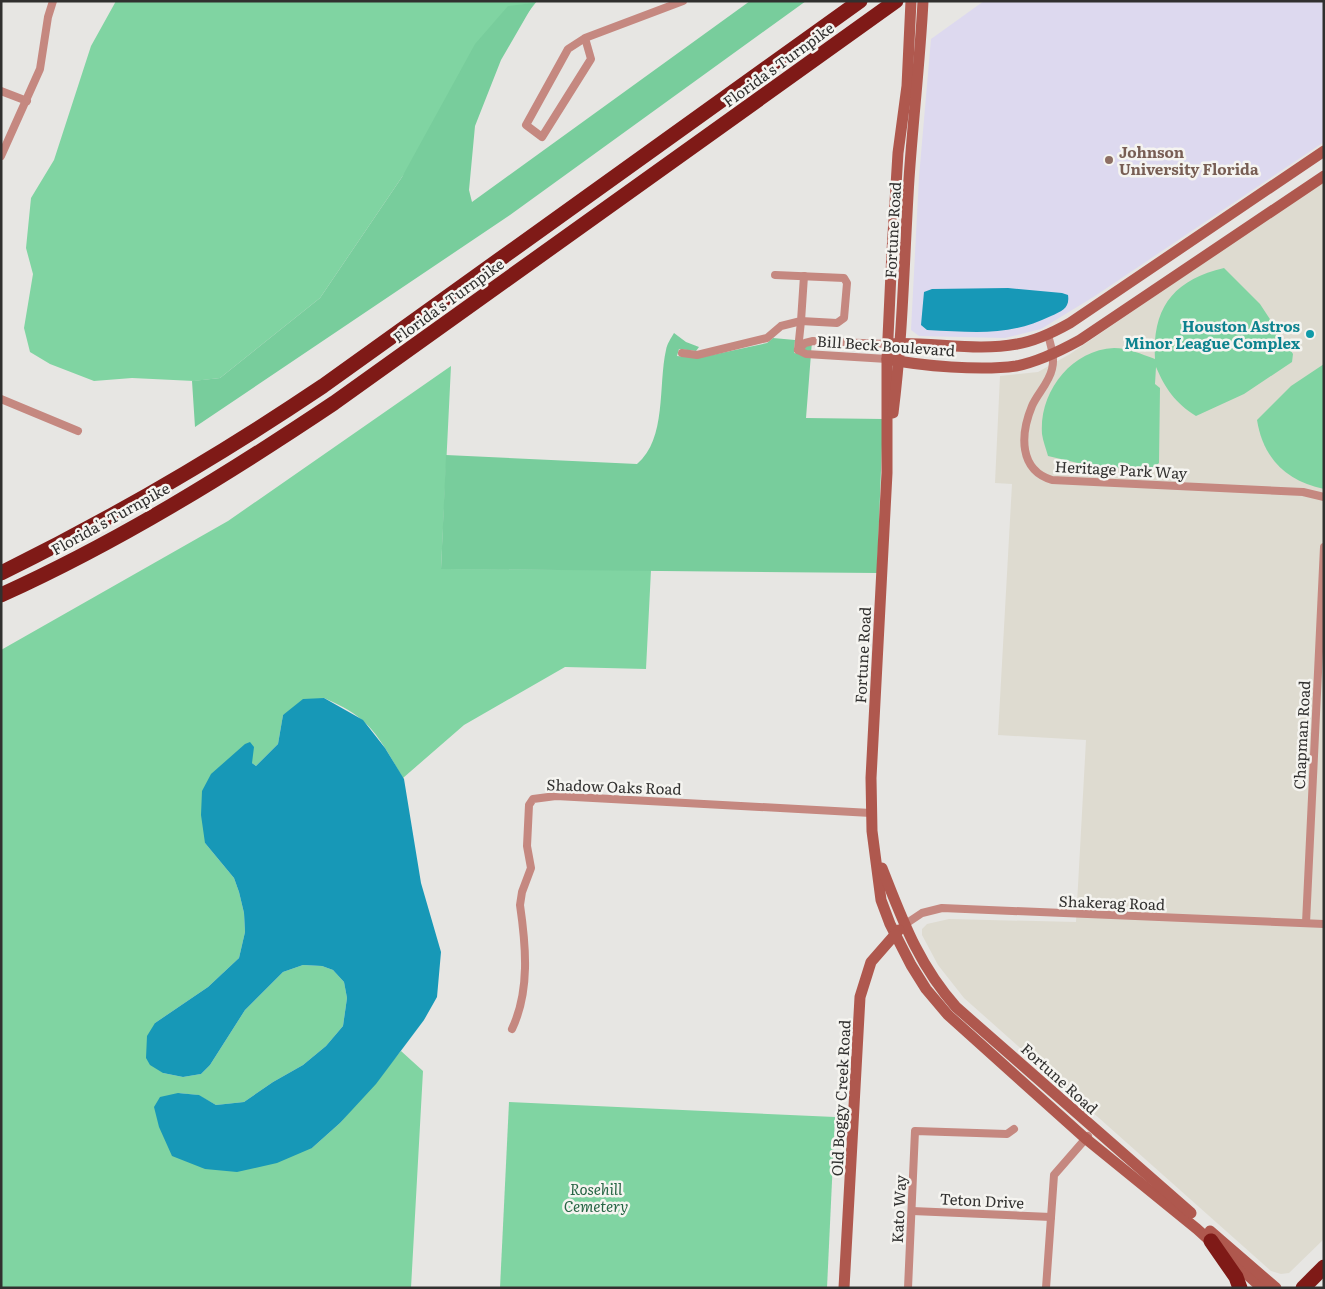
<svg xmlns="http://www.w3.org/2000/svg" width="1325" height="1289" viewBox="0 0 1325 1289" font-family="Literata,serif">
	<style>
		.built { fill: #dedbd0 }
		.education { fill: #ddd9ef }
		.green { fill: #80d4a2 }
		.forest { fill: #78cd9c }
		.water { fill: #1798b7 }
		.lines { fill: none; stroke-linecap: round; stroke-linejoin: round }
		.street { stroke: #c58880; stroke-width: 8 }
		.secondary { stroke: #af584e; stroke-width: 11 }
		.highway { stroke: #7f1a17; stroke-width: 15 }
		.education-dot { fill: #8d6e63; stroke: #f5f4f0; stroke-width: 2 }
		.culture-dot { fill: #0f9aa8; stroke: #f5f4f0; stroke-width: 2 }
		.labels { text-anchor: middle; dominant-baseline: central; stroke-width: 5; stroke-linejoin: round; paint-order: stroke }
		.street-label { font-size: 15px; fill: #31302f; stroke: #f5f4f0 }
		.education-label { font-size: 15px; font-weight: bold; fill: #785e54; stroke: #f5f4f0; text-anchor: start }
		.culture-label { font-size: 15px; font-weight: bold; fill: #0d838f; stroke: #f5f4f0; text-anchor: end }
		.park-label { font-size: 15px; font-style: italic; fill: #276544; stroke: #f5f4f0 }
	</style>
	<rect width="100%" height="100%" fill="#e7e6e3"/>
	<polygon class="built" points="1324,181 1324,1239 1289,1273 1281,1274 1271,1271 964,998 938,965 922,935 922,929 927,924 949,919 1076,922 1086,740 998,735 1012,484 995,483 1000,376 1038,372 1070,354"/>
	<polygon class="education" points="984,1 1324,1 1324,142 1095,296 1041,329 1005,338 919,336 911,330 919,177 931,39"/>
	<g class="green">
		<polygon points="116,1 537,1 402,177 320,298 220,378 194,381 132,378 94,381 50,364 30,352 24,328 33,274 26,248 31,198 54,160 91,46"/>
		<path d="M1224,268L1260,304L1293,354L1292,362L1244,394L1196,416C1175,403 1165,388 1156,367L1155,384L1160,388L1159,463L1152,469L1095,467L1048,456C1046,449 1043,441 1042,434C1039,392 1071,350 1114,348C1128,348 1141,354 1155,359C1152,307 1174,280 1224,268Z"/>
		<path d="M1324,364V489C1286,481 1263,458 1257,420L1291,386Z"/>
		<path d="M451,366L441,569L651,570L646,669L565,667L464,725L403,778C391,759 380,735 362,720C351,710 337,704 324,698L283,715L278,744L256,766L252,763V751L205,843L234,878L239,892L244,913L245,932L239,958L208,987L155,1023L163,1073L183,1077L201,1074L210,1065L245,1010L283,972L303,965L322,966L333,970L344,982L347,998L343,1026L326,1046L303,1065L273,1082L244,1102L216,1105L198,1095L178,1093L312,1148L340,1123L401,1051L423,1071L411,1288H1V650L228,521Z"/>
		<polygon points="509,1102 835,1117 827,1288 500,1288"/>
	</g>
	<g class="forest">
		<polygon points="750,1 806,1 510,215 195,427 192,381 220,378 320,298 402,177 475,44 508,6 534,3 501,60 475,126 469,190 472,202"/>
		<path d="M674,333L686,342L699,347L696,351L679,349L677,356L698,358L767,343L773,338L795,340L794,353L802,354L803,340L812,341L806,418L883,419L877,573L441,569L446,455L637,464C667,439 658,385 666,350C667,344 671,338 674,333Z"/>
	</g>
	<g class="water">
		<path d="M1008,288L1062,293L1068,295C1070,308 1062,311 1051,316C1008,337 974,332 927,330L921,325L924,292L932,289Z"/>
		<polygon points="324,698 363,720 385,748 404,779 421,883 441,952 437,997 424,1020 376,1084 340,1123 312,1148 277,1163 237,1172 205,1169 172,1156 159,1127 154,1107 160,1097 178,1093 199,1095 216,1105 244,1102 273,1082 303,1065 326,1046 343,1026 347,998 344,982 333,970 322,966 303,965 283,972 245,1010 210,1065 201,1074 183,1077 163,1073 150,1065 146,1058 147,1036 155,1023 208,987 239,958 245,932 244,913 239,892 234,878 205,843 201,815 202,791 211,774 245,744 250,742 254,747 252,763 256,766 278,744 283,715 303,699"/>
	</g>
	<g class="lines">
		<g class="street">
			<polyline points="585,38 591,59 542,137 526,125 568,49 585,38 683,1"/>
			<polyline points="1,91 27,101"/>
			<polyline points="1,156 40,69 48,17 53,1"/>
			<polyline points="775,275 844,278 847,283 844,318 837,323 801,321 798,350"/>
			<path d="M1048,335C1051,346 1055,358 1052,369C1049,383 1037,394 1032,406C1020,435 1019,470 1052,480L1303,492L1324,497"/>
			<polyline points="798,350 805,343 813,341 887,344"/>
			<polyline points="798,350 806,354 887,359"/>
			<polyline points="682,353 697,355 767,338 781,326 801,321 804,276"/>
			<polyline points="1,399 78,431"/>
			<polyline points="1306,923 1324,547"/>
			<polyline points="904,925 922,913 942,908 1324,924"/>
			<path d="M512,1029C530,991 526,946 520,905L522,892L531,868L527,846L529,805L533,799L556,796L871,813"/>
			<polyline points="912,1211 1051,1217"/>
			<polyline points="908,1288 915,1131 1007,1134 1014,1129"/>
			<polyline points="1046,1288 1054,1175 1088,1136"/>
		</g>
		<g class="secondary">
			<polyline points="911,1 907,86 898,153 892,251 887,359 887,473 871,778 872,831 881,900 890,924 911,965 926,989 948,1015 1085,1138 1197,1229 1262,1288"/>
			<path d="M887,344C930,341 975,352 1017,344C1036,341 1054,332 1070,323L1324,151"/>
			<path d="M887,359C921,366 981,371 1016,366C1038,362 1060,351 1080,340L1324,176"/>
			<path d="M893,413C903,335 904,257 909,179C913,119 920,61 923,1"/>
			<path d="M882,868C903,921 918,964 956,1007L1191,1213"/>
			<polyline points="1210,1231 1276,1288"/>
			<polyline points="844,1288 860,997 871,962 899,930"/>
		</g>
		<g class="highway">
			<path d="M1,573C113,518 219,456 323,386L860,1"/>
			<path d="M1,595C118,542 228,474 334,403L896,1"/>
			<polyline points="1211,1241 1236,1277 1240,1288"/>
			<polyline points="1303,1288 1324,1267"/>
		</g>
	</g>
	<circle class="education-dot" cx="1109" cy="160" r="5"/>
	<circle class="culture-dot" cx="1310" cy="334" r="5"/>
	<g class="labels">
		<g class="street-label">
			<text transform="translate(778 64) rotate(-36)">Florida's Turnpike</text>
			<text transform="translate(892 230) rotate(-87)">Fortune Road</text>
			<text transform="translate(448 300) rotate(-36)">Florida's Turnpike</text>
			<text transform="translate(886 345) rotate(4)">Bill Beck Boulevard</text>
			<text transform="translate(1121 469) rotate(3)">Heritage Park Way</text>
			<text transform="translate(110 518) rotate(-29)">Florida's Turnpike</text>
			<text transform="translate(862 655) rotate(-87)">Fortune Road</text>
			<text transform="translate(1301 735) rotate(-87)">Chapman Road</text>
			<text transform="translate(614 786) rotate(2)">Shadow Oaks Road</text>
			<text transform="translate(1112 902) rotate(2)">Shakerag Road</text>
			<text transform="translate(1060 1078) rotate(42)">Fortune Road</text>
			<text transform="translate(840 1098) rotate(-87)">Old Boggy Creek Road</text>
			<text transform="translate(982 1200) rotate(3)">Teton Drive</text>
			<text transform="translate(898 1209) rotate(-87)">Kato Way</text>
		</g>
		<g class="education-label">
			<text x="1119" y="151">Johnson<tspan x="1119" dy="17">University Florida</tspan></text>
		</g>
		<g class="culture-label">
			<text x="1300" y="325">Houston Astros<tspan x="1300" dy="17">Minor League Complex</tspan></text>
		</g>
		<g class="park-label">
			<text x="596" y="1188">Rosehill<tspan x="596" dy="17">Cemetery</tspan></text>
		</g>
	</g>
	<rect width="1325" height="1289" fill="none" stroke="#31302f" stroke-width="5"/>
</svg>
